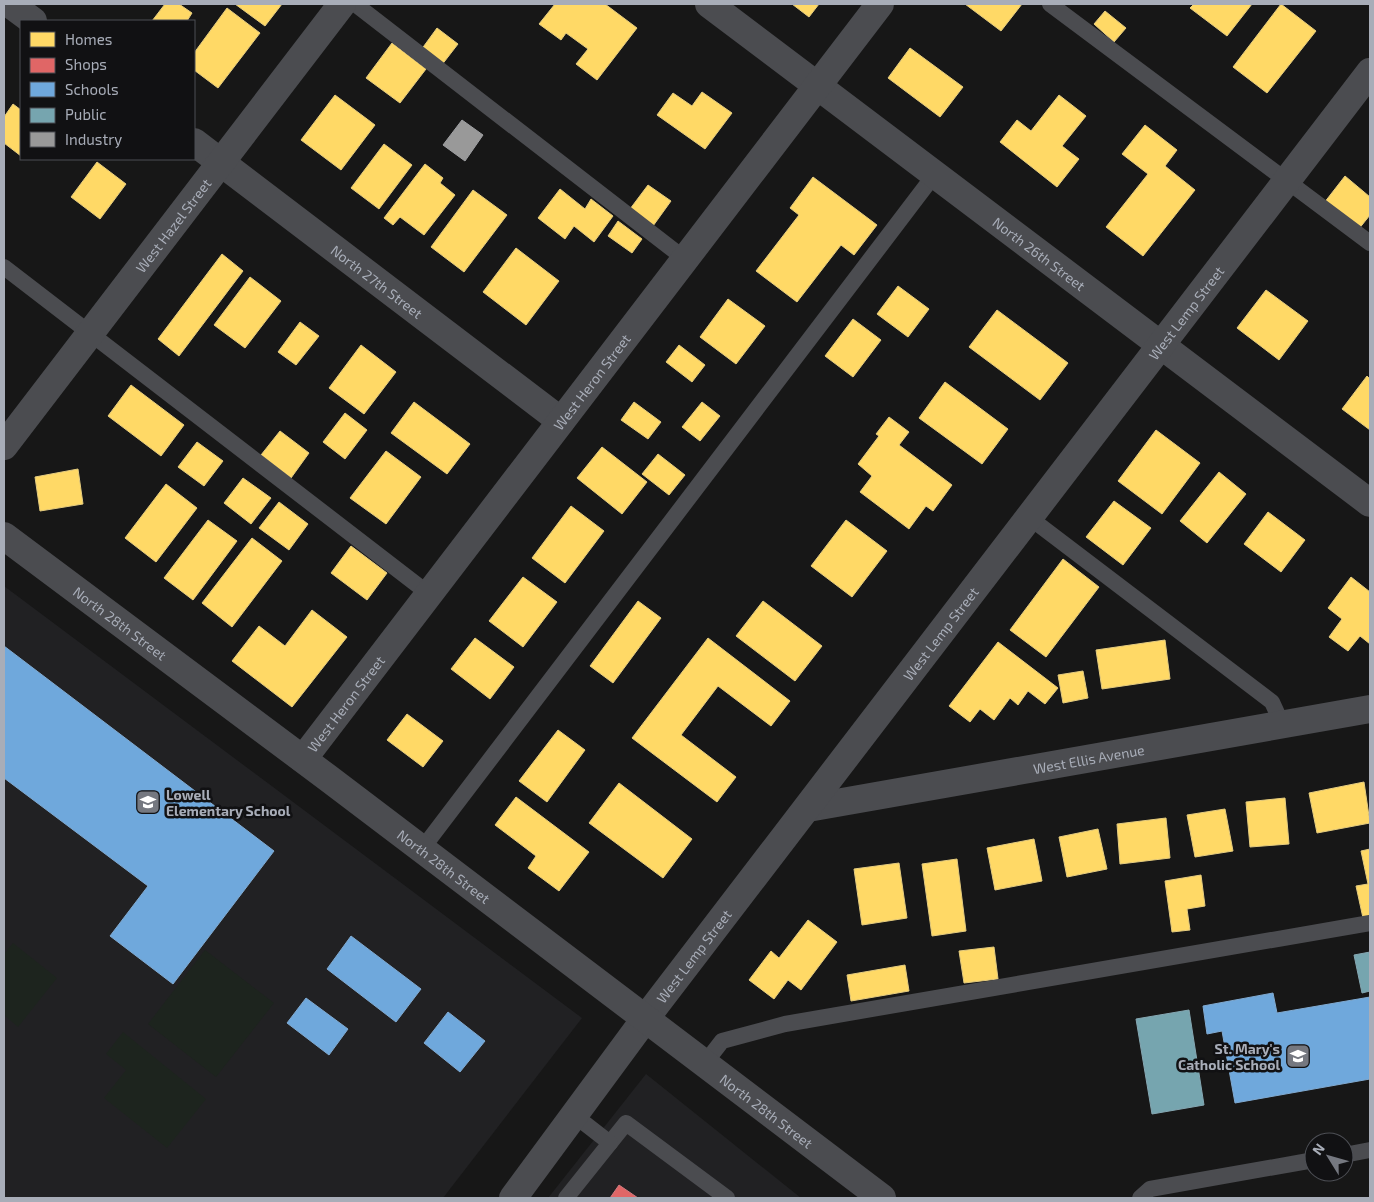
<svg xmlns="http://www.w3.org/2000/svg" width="1374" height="1202" viewBox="0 0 1374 1202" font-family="'Exo 2',sans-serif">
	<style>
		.built { fill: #212123 }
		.green { fill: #1d241e }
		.homes { fill: #ffd966; stroke: #e5cc7f }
		.shops { fill: #e06666; stroke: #cf7b7f }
		.schools { fill: #6fa8dc; stroke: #80aad1 }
		.public { fill: #76a5af; stroke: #85a7b2 }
		.industry { fill: #999; stroke: #9e9fa2 }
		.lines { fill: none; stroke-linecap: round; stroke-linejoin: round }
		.service { stroke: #4b4c50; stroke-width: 16 }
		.minor { stroke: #4b4c50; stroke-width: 28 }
		.tertiary { stroke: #4b4c50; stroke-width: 28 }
		.labels { text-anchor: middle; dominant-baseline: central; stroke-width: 5; stroke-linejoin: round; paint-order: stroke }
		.street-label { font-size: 14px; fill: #a8adb8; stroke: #111113 }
		.poi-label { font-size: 14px; font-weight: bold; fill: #a8adb8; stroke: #111113; text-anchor: start }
	</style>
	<rect width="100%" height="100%" fill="#171717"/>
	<g class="built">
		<polygon points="4,586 582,1018 443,1198 4,1198"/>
		<polygon points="646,1074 801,1198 548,1198"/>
	</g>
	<g class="green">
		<polygon points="13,943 57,978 18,1027 4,1015 4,954"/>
		<polygon points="205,950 274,1003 216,1077 148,1024"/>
		<polygon points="123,1032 206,1099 167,1148 104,1098 126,1070 106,1054"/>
	</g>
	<g class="homes">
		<polygon points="165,4 179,4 192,13 187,21 152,21"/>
		<polygon points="235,4 282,4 265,26"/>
		<polygon points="555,4 605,4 637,28 597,80 576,64 588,49 566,33 561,40 539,24"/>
		<polygon points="792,4 819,4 809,17"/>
		<polygon points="965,4 1022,4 1001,31"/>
		<polygon points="1194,4 1252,4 1227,36 1190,8"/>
		<polygon points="1281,4 1316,31 1267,93 1233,67"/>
		<polygon points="227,8 260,33 218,88 194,70 194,53"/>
		<polygon points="1105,11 1126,28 1114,42 1094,24"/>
		<polygon points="437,28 458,44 441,66 421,50"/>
		<polygon points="392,43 426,69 400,103 366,78"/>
		<polygon points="910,48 963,87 940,117 888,78"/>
		<polygon points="702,92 732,113 705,149 657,115 673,93 692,106"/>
		<polygon points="335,95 375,125 341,170 301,140"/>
		<polygon points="1059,95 1086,116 1062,146 1079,159 1057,187 1000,142 1017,120 1031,131"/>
		<polygon points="13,104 21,110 21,156 4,143 4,117"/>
		<polygon points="1145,125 1177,150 1165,166 1195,190 1143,256 1106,227 1148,174 1122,154"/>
		<polygon points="384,144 412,165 379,209 351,188"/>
		<polygon points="97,162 126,184 100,219 71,197"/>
		<polygon points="425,164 443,178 440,183 455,195 424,235 400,217 393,225 384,218"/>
		<polygon points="1345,176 1370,197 1370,215 1358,230 1324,203"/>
		<polygon points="813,177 877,225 854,255 841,245 797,302 756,271 799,215 790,208"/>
		<polygon points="648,185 671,201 653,226 630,209"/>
		<polygon points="560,189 585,209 591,199 613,216 594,242 574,226 565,239 538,218"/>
		<polygon points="473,190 507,215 464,272 431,247"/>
		<polygon points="618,221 642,239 632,253 608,236"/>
		<polygon points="516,248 559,281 526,325 483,292"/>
		<polygon points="222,254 243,271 179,356 158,339"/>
		<polygon points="250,277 281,301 245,348 214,325"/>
		<polygon points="898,286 929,309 908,337 877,314"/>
		<polygon points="1266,290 1308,321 1279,360 1237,328"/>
		<polygon points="728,299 765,326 736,364 700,337"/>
		<polygon points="997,310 1068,363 1040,400 969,347"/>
		<polygon points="853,319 881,340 853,377 825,356"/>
		<polygon points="300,322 319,336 296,365 278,352"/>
		<polygon points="361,345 396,372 364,414 329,388"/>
		<polygon points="679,345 705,365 692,382 666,362"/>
		<polygon points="1367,376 1370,379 1370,430 1342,409"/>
		<polygon points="945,382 1008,429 982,464 919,418"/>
		<polygon points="131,385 184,425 161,456 108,416"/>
		<polygon points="414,402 470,444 447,474 391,433"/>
		<polygon points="634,402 661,422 648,439 621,420"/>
		<polygon points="702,402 720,416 700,441 682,427"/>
		<polygon points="345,413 367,430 345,459 323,442"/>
		<polygon points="889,417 909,432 899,445 952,485 933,511 926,506 909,529 860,492 872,476 858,464 879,436 876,434"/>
		<polygon points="1156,430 1200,463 1162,514 1118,481"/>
		<polygon points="280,431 309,453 291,478 261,455"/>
		<polygon points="197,442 223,461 204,486 178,467"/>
		<polygon points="602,447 647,482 622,514 577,478"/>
		<polygon points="386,451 421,477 386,524 350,498"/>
		<polygon points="658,454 685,475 669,495 642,474"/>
		<polygon points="78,469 83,504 40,511 35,477"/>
		<polygon points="1219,472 1246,494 1207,543 1180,521"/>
		<polygon points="243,478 271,498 251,524 224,503"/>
		<polygon points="166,484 197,508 156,562 125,538"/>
		<polygon points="1114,501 1151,528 1123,565 1086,537"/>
		<polygon points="279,502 308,524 289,550 259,528"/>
		<polygon points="571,506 604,531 565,583 532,558"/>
		<polygon points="1268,512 1305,540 1281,572 1244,544"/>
		<polygon points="208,520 237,541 193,600 164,578"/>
		<polygon points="846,520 887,551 852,597 811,566"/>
		<polygon points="252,538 282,561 232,627 202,603"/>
		<polygon points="351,546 387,573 367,600 331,573"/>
		<polygon points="1063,559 1099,587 1046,657 1010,630"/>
		<polygon points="523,577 557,602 523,647 489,621"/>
		<polygon points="1351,577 1370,592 1370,644 1360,636 1348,651 1329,637 1342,619 1328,608"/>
		<polygon points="638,601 661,618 613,683 590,666"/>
		<polygon points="763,601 822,646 795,681 736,636"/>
		<polygon points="312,610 347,637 292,707 232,661 259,626 285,646"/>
		<polygon points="475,638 514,667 490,699 451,669"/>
		<polygon points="708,638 790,701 771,726 718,686 681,735 736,777 717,802 632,738"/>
		<polygon points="1165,640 1170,679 1102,689 1096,650"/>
		<polygon points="998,642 1058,688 1045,704 1028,691 1018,705 1010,698 994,720 980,709 970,722 949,706"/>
		<polygon points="1083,671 1088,698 1063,703 1058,675"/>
		<polygon points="407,714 443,741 423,767 387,740"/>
		<polygon points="558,730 585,750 547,802 519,781"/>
		<polygon points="1364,782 1370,823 1317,833 1309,793"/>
		<polygon points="619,783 692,839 663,878 589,823"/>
		<polygon points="516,797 589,852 559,891 528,868 536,856 495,825"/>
		<polygon points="1285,798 1289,844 1250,847 1246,802"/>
		<polygon points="1225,809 1233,851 1195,857 1187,815"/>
		<polygon points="1166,818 1170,858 1120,864 1117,824"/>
		<polygon points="1098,829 1107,869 1067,877 1059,837"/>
		<polygon points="1034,839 1042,881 995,890 987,848"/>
		<polygon points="1370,849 1370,916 1363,918 1356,886 1368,884 1361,851"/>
		<polygon points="957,859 966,931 932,936 922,864"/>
		<polygon points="899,863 907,918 862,925 854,869"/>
		<polygon points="1201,875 1205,906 1187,909 1190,930 1172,932 1165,881"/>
		<polygon points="808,920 837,942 801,990 788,980 774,999 749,980 771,951 779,958"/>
		<polygon points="994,947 998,979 964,983 959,951"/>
		<polygon points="905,965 909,991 851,1001 847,975"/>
	</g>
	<polygon class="shops" points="619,1185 638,1198 610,1198"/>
	<g class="schools">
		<polygon points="4,646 274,851 173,984 110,936 148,886 4,778"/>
		<polygon points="351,936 421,989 396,1022 327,969"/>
		<polygon points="1273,993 1277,1013 1370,997 1370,1079 1235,1103 1222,1031 1207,1034 1203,1006"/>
		<polygon points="306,998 348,1029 329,1055 287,1023"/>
		<polygon points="448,1012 485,1041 460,1072 424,1043"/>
	</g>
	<g class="public">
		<polygon points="1370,952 1370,991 1362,993 1354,955"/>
		<polygon points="1189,1010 1204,1105 1152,1114 1136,1019"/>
	</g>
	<polygon class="industry" points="462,120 483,135 465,161 443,145"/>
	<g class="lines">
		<g class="service">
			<polyline points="355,4 685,259"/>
			<polyline points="1050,4 1370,243"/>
			<polyline points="4,267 429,594"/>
			<polyline points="1030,518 1272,702 1282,724"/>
			<polyline points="422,849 935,174"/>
			<polyline points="705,1063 722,1041 785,1024 1370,923"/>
			<polyline points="610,1143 626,1123 727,1198"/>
			<polyline points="1344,1155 1370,1150"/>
			<polyline points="566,1198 610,1143 574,1115"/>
			<polyline points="1140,1198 1150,1189 1314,1160"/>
		</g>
		<g class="minor">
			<polyline points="10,4 33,21"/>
			<path id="s1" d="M709,4L1370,503"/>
			<path id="s2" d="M194,142L561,421"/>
			<path id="s3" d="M4,446L342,4"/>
			<path id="s4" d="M303,759L880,4"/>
			<path id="s5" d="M808,808L1370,709"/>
			<path id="s6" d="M513,1198L645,1019L1370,72"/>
		</g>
		<path class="tertiary" id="s7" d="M4,536L328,778L882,1198"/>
	</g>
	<defs>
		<g id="school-square" transform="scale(1.25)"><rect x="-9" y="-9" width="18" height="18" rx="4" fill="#757880" stroke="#111113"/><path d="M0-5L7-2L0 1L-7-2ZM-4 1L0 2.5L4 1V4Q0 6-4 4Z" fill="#fff"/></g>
	</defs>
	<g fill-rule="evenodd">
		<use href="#school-square" x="148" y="802"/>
		<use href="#school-square" x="1298" y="1056"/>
	</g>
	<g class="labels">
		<g class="street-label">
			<text stroke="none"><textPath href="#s3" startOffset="278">West Hazel Street</textPath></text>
			<text stroke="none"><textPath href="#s1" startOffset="414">North 26th Street</textPath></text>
			<text stroke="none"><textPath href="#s2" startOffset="230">North 27th Street</textPath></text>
			<text stroke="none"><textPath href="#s6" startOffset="1112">West Lemp Street</textPath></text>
			<text stroke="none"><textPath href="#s4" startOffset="475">West Heron Street</textPath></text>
			<text stroke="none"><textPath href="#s7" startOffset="145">North 28th Street</textPath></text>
			<text stroke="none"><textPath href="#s6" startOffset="708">West Lemp Street</textPath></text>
			<text stroke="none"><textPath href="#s4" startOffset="70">West Heron Street</textPath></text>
			<text stroke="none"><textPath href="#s5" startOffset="285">West Ellis Avenue</textPath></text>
			<text stroke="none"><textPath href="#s7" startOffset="550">North 28th Street</textPath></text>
			<text stroke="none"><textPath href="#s6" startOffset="302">West Lemp Street</textPath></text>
			<text stroke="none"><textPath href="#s7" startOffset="955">North 28th Street</textPath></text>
		</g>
		<g class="poi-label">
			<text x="166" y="794">Lowell<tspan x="166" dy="16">Elementary School</tspan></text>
			<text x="1280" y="1048" text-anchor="end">St. Mary's<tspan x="1280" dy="16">Catholic School</tspan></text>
		</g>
	</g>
	<rect width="1374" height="1202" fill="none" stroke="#a8adb8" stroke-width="10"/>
	<rect x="20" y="20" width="175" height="140" fill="#111113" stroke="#4d4f55"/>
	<rect x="30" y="32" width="25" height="15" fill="#ffd966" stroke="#4d4f55"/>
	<text x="65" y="45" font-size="15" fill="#a8adb8">Homes</text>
	<rect x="30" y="58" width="25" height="15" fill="#e06666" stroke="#4d4f55"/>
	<text x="65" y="70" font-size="15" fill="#a8adb8">Shops</text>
	<rect x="30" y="82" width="25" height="15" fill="#6fa8dc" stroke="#4d4f55"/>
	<text x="65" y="95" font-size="15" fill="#a8adb8">Schools</text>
	<rect x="30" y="108" width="25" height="15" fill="#76a5af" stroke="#4d4f55"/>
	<text x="65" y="120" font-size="15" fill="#a8adb8">Public</text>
	<rect x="30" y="132" width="25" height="15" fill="#999999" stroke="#4d4f55"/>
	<text x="65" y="145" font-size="15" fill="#a8adb8">Industry</text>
	<g transform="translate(1329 1157) rotate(307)"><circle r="24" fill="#111113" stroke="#4d4f55"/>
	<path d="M0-4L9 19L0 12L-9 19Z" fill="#757880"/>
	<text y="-8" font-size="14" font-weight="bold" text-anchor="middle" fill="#a8adb8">N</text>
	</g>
</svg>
